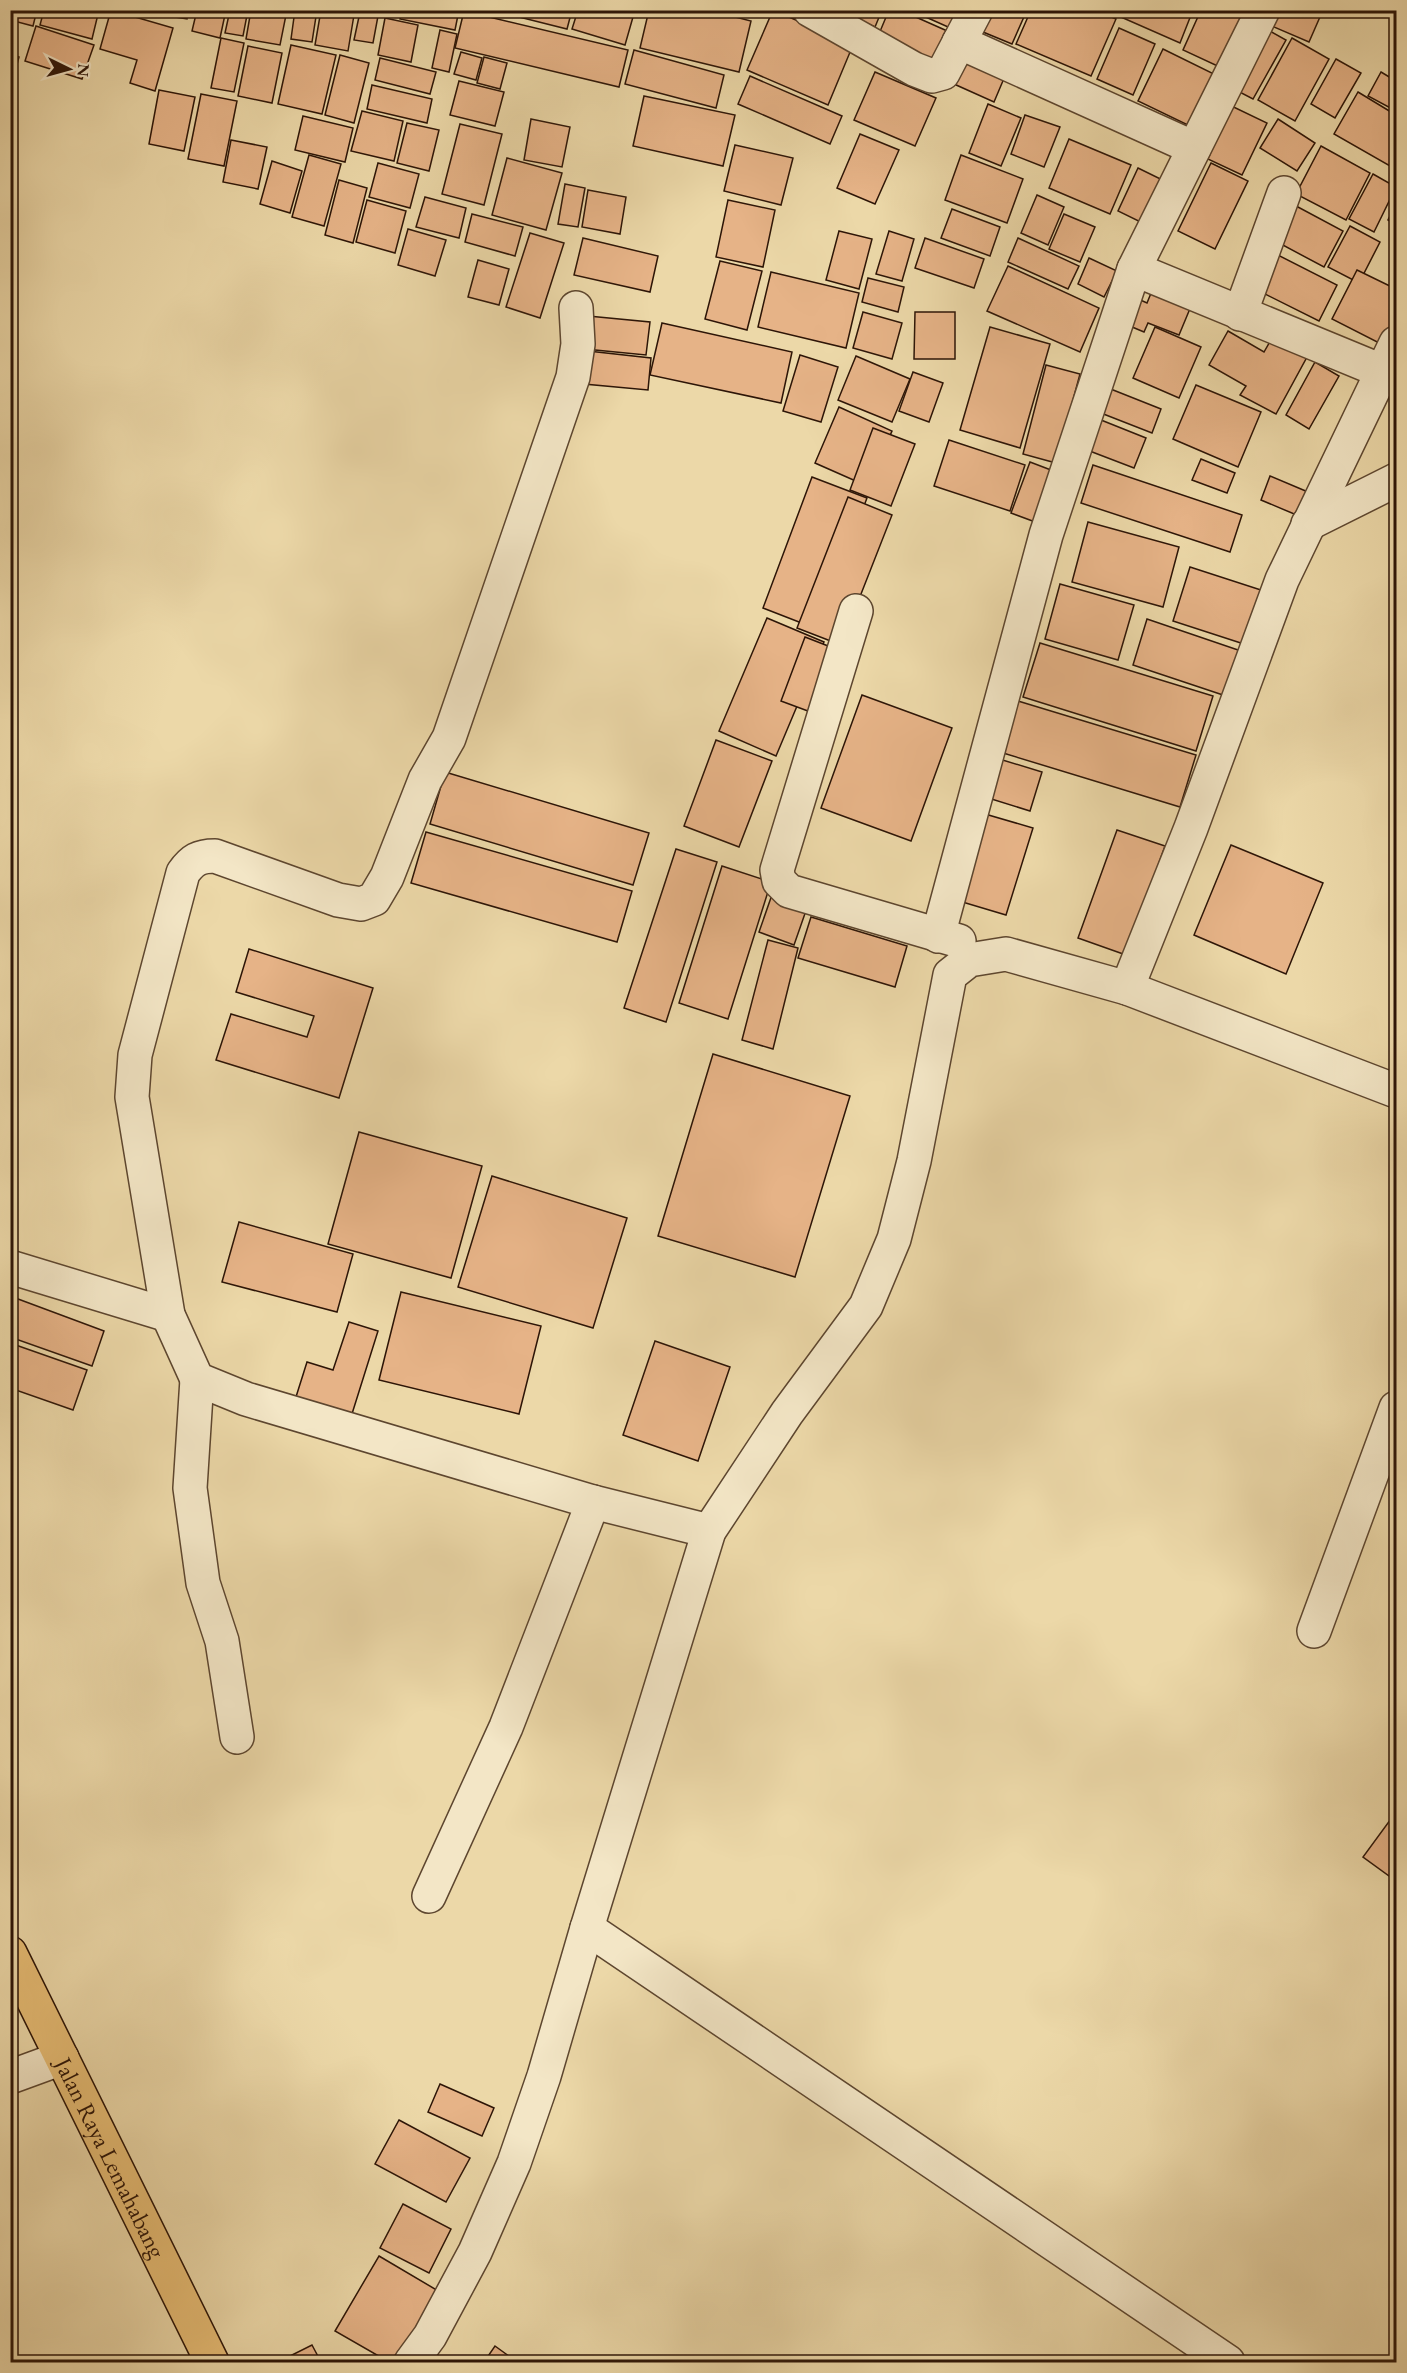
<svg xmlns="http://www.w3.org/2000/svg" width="1407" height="2373" viewBox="0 0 1407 2373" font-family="'EB Garamond',serif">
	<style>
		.building { fill: #e6b387; stroke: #2d1507; stroke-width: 1.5 }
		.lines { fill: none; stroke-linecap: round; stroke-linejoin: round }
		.minor-casing { stroke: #5d462f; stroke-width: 36 }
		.major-casing { stroke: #2d1507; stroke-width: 36 }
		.minor { stroke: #f3e6c6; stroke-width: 33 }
		.major { stroke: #e6bc74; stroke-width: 33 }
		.labels { text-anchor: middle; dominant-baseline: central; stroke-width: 5; stroke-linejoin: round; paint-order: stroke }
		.street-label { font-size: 24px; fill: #2d1507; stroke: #f3e6c6 }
	</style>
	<rect width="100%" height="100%" fill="#ecd8a8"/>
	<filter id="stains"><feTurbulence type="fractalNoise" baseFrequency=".00333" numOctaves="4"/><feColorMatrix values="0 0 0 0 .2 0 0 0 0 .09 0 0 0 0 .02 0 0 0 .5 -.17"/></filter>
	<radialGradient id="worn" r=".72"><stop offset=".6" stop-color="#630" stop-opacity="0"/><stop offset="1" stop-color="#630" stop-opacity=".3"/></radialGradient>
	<g class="building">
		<polygon points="10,10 37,10 33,26 10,20"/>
		<polygon points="44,10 99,10 92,39 40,25"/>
		<polygon points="111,10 173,28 155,91 130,83 137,60 100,49"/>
		<polygon points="163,10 188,10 187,19 163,15"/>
		<polygon points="197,10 226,10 220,38 192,31"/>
		<polygon points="230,10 248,10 243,36 225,33"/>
		<polygon points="251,10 287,10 280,45 246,39"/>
		<polygon points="295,10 317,10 312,42 291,39"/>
		<polygon points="321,10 354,15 348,51 315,45"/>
		<polygon points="402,10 459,10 455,30 400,19"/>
		<polygon points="485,10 508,10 507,15"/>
		<polygon points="512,10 572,10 567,29 511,15"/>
		<polygon points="578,10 635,10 625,45 572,29"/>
		<polygon points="649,10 708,10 751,21 739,72 640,48"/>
		<polygon points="773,10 853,45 828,105 747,70"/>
		<polygon points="839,10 882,10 875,27"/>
		<polygon points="889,10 900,10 954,34 939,69 876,41"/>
		<polygon points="910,10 966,10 957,31"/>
		<polygon points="992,10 1027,10 1012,44 983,32"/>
		<polygon points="1031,10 1096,10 1116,19 1091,76 1016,44"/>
		<polygon points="1105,10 1193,10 1180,43"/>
		<polygon points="1201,10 1251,10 1224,69 1183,50"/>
		<polygon points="1264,10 1323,10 1309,42 1260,21"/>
		<polygon points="464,11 628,50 619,87 455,48"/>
		<polygon points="360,12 378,16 373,43 354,40"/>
		<polygon points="385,18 418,25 411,62 378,55"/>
		<polygon points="1259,25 1286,40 1253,99 1226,85"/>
		<polygon points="36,26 94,45 82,79 25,61"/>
		<polygon points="1119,28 1155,44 1133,95 1097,79"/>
		<polygon points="440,30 457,34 449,72 432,68"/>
		<polygon points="976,32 1016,50 994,102 954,84"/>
		<polygon points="221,38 244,43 234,92 211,88"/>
		<polygon points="1292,38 1329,59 1295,121 1258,100"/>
		<polygon points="291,45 336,55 322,114 278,104"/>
		<polygon points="248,46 282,53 272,103 238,96"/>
		<polygon points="1163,49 1218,76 1194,128 1138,101"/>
		<polygon points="634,50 724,75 716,108 625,84"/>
		<polygon points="461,52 482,58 476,80 454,74"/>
		<polygon points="10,54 19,57 12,83 10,83"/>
		<polygon points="340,55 369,63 354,123 325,115"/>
		<polygon points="484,57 507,63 500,89 477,83"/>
		<polygon points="380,58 436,72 430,94 375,80"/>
		<polygon points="1336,59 1361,73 1335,118 1311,104"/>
		<polygon points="875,72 936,98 915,146 854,120"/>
		<polygon points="1381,72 1396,81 1396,111 1368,96"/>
		<polygon points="750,76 842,116 830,144 738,104"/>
		<polygon points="459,81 504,92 495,126 450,115"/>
		<polygon points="372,85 432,99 427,123 367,109"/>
		<polygon points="159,90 195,97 184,151 149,144"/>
		<polygon points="1358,92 1396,115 1396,154 1390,166 1334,134"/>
		<polygon points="201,94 237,101 224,166 188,159"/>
		<polygon points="644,96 735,115 723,166 633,146"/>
		<polygon points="1219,100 1267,123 1242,175 1195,153"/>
		<polygon points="988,104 1021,118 1001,166 969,153"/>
		<polygon points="362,111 403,121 394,161 351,151"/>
		<polygon points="1025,115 1060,127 1044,167 1011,154"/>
		<polygon points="303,116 353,128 345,162 295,150"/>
		<polygon points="531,119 570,127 562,167 524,160"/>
		<polygon points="1278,119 1315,143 1297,171 1260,148"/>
		<polygon points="407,123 439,130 429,171 397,163"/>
		<polygon points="460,124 502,134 484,205 442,194"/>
		<polygon points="860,134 899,150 875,204 837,188"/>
		<polygon points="1069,139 1131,165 1110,214 1049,188"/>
		<polygon points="231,140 267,147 258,189 223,182"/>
		<polygon points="735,145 793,158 781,205 724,191"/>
		<polygon points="1321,146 1370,173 1346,220 1296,194"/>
		<polygon points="309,155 341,164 324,226 292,217"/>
		<polygon points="961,155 1023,179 1007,223 945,200"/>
		<polygon points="507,158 562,173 546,230 492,215"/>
		<polygon points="272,161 302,171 290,213 260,204"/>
		<polygon points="378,163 419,174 410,208 369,197"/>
		<polygon points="1211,163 1248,181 1215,249 1178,231"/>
		<polygon points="1138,168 1181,189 1161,232 1118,211"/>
		<polygon points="1373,174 1396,187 1374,232 1349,219"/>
		<polygon points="339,180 367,188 353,243 325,235"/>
		<polygon points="565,184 585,188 578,227 558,224"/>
		<polygon points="588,190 626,197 620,234 582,227"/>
		<polygon points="1037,195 1064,207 1048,245 1021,233"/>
		<polygon points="425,197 466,208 459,238 416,227"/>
		<polygon points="1283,199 1343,231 1324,267 1264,235"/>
		<polygon points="367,200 406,211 395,253 356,242"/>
		<polygon points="728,200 775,210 763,267 716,257"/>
		<polygon points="1396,203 1396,225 1388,220"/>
		<polygon points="952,209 1000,227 990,256 941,238"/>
		<polygon points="472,214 523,227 515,256 465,242"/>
		<polygon points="1064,214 1095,227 1080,262 1049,249"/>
		<polygon points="1350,226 1380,242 1359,283 1328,267"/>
		<polygon points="408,229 446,240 435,276 398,265"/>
		<polygon points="839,231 872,239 859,289 826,280"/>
		<polygon points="889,231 914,239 902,281 876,274"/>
		<polygon points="530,233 564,243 540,318 506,307"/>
		<polygon points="583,238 658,256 650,292 574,275"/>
		<polygon points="925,238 984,259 974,288 915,268"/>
		<polygon points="1018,238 1079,266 1068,289 1008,262"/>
		<polygon points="1266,249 1337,285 1319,321 1247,285"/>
		<polygon points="1089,258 1117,271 1104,297 1078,284"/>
		<polygon points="478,260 509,269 499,305 468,297"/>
		<polygon points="720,261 762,271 747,330 705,319"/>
		<polygon points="1008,266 1099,308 1080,352 987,311"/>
		<polygon points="1357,270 1396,289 1396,328 1387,347 1332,319"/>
		<polygon points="1160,271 1199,287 1179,335 1148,323 1144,332 1125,324 1136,298 1147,303"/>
		<polygon points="771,272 859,293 846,348 758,327"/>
		<polygon points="868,278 904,287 898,312 862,302"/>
		<polygon points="863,312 902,323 892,359 853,348"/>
		<polygon points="915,312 955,312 955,359 914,359"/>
		<polygon points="588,316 650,322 646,355 585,349"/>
		<polygon points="662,323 792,352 781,403 650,375"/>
		<polygon points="990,327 1050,344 1020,448 960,430"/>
		<polygon points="1155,327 1201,347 1179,398 1133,378"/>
		<polygon points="1228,331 1264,352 1272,338 1307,357 1276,414 1240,395 1246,386 1209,365"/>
		<polygon points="588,351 651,358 648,390 584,384"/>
		<polygon points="800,355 838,367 821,422 783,411"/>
		<polygon points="856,356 910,379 892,422 838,400"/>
		<polygon points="1315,362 1339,376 1309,429 1286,415"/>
		<polygon points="1046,365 1080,374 1056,463 1023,454"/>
		<polygon points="913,372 943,383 929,422 899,411"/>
		<polygon points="1093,382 1161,409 1152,433 1083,406"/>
		<polygon points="1196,385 1261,412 1238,467 1173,439"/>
		<polygon points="839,407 892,431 867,486 815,463"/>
		<polygon points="1086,414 1146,438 1134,468 1074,445"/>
		<polygon points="873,428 915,444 891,506 850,490"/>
		<polygon points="949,440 1025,465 1010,511 934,486"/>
		<polygon points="1201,459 1235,473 1227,493 1192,480"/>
		<polygon points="1030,462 1064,475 1046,526 1011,513"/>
		<polygon points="1093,465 1242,515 1230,552 1081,503"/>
		<polygon points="1270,476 1308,492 1299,516 1261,500"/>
		<polygon points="812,477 867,498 817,629 763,608"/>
		<polygon points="848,497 892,515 841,645 797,628"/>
		<polygon points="1088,522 1179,547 1163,607 1072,582"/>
		<polygon points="1190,567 1264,591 1247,645 1173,621"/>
		<polygon points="1060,584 1134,605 1118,660 1045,639"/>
		<polygon points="767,618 824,642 776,756 719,731"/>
		<polygon points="1147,619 1241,651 1226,696 1133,665"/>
		<polygon points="805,637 841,651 816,714 781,701"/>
		<polygon points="1040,643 1213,696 1196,751 1023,697"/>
		<polygon points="862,695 952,728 911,841 821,808"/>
		<polygon points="1018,701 1196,755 1180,807 1003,753"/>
		<polygon points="716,740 772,761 739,847 684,826"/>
		<polygon points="996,758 1042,772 1030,811 985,797"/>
		<polygon points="445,772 649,833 633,885 430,824"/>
		<polygon points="985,814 1033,828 1006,915 959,901"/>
		<polygon points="1117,830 1165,846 1126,955 1078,938"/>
		<polygon points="426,832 632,891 617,942 411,883"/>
		<polygon points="1231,845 1323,883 1286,974 1194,935"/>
		<polygon points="676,849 717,862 666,1022 624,1008"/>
		<polygon points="722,866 771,882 728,1019 679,1003"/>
		<polygon points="774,889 809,902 794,945 759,932"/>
		<polygon points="811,917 907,946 895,987 798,958"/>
		<polygon points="768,940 798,948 773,1049 742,1040"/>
		<polygon points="249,949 373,988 339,1098 216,1060 231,1014 307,1037 314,1016 236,992"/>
		<polygon points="713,1054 850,1096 795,1277 658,1236"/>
		<polygon points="359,1132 482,1166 451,1278 328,1244"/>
		<polygon points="492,1176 627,1218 593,1328 458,1287"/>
		<polygon points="239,1222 353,1254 337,1312 222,1282"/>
		<polygon points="401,1292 541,1326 519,1414 379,1380"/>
		<polygon points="10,1296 104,1331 92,1366 10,1337"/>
		<polygon points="349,1322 378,1331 351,1417 295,1400 307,1362 333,1370"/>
		<polygon points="655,1341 730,1367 698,1461 623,1435"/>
		<polygon points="10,1343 87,1370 73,1410 10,1388"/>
		<polygon points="1396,1812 1396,1881 1363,1857"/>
		<polygon points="440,2084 494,2108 482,2136 428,2112"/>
		<polygon points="399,2120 470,2158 446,2202 375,2164"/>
		<polygon points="403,2204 451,2229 429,2273 380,2248"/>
		<polygon points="379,2256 440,2292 398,2362 389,2362 335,2331"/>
		<polygon points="312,2345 321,2362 278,2362"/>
		<polygon points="495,2346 517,2362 484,2362"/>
	</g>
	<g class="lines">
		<g class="minor-casing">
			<g id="minor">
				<polyline points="810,10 914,69 932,76 943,73 976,10"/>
				<polyline points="959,42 1194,148"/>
				<polyline points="1134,269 1263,10"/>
				<path d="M576,308L578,344L573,377L449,738L425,780L387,877L374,899L361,904L338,900L215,856C199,856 192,860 183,873L135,1055L132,1097L168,1315L197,1379L246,1399L593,1502L709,1531"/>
				<polyline points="1240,314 1284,193"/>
				<polyline points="1308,524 1396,480"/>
				<polyline points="856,611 777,870 779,881 789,891 959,941"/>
				<polyline points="938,936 1046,535 1134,269 1396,377"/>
				<polyline points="1127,988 1396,1091"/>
				<polyline points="10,1267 168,1315"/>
				<polyline points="197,1379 190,1488 203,1583 222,1641 237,1737"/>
				<polyline points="1314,1631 1396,1408"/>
				<polyline points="429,1896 506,1727 593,1502"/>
				<polyline points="587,1928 1228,2362"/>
				<polyline points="10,2077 62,2058"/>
				<polyline points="411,2362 430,2336 475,2252 514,2163 544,2076 587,1928 709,1531 787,1413 866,1306 894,1239 914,1161 950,975 969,960 1006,954 1127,988 1191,828 1282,580 1396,343"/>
			</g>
		</g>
		<g class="major-casing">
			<g id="major">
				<path id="s1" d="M10,1953L212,2362"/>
			</g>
		</g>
		<use href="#minor" class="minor"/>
		<use href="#major" class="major"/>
	</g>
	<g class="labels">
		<g class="street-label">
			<text stroke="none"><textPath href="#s1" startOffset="228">Jalan Raya Lemahabang</textPath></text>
		</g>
	</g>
	<rect width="1407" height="2373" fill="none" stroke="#ecd8a8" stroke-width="36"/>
	<rect x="12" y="12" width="1383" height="2349" fill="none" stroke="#2d1507" stroke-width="3"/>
	<rect x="18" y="18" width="1371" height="2337" fill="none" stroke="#2d1507" stroke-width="1.5"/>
	<g transform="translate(69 69) rotate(95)" stroke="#f3e6c6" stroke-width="4.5" paint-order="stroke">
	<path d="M0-4.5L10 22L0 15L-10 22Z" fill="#2d1507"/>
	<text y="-9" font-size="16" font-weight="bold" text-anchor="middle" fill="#2d1507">N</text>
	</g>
	<rect width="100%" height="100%" filter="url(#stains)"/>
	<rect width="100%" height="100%" fill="url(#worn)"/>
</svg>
